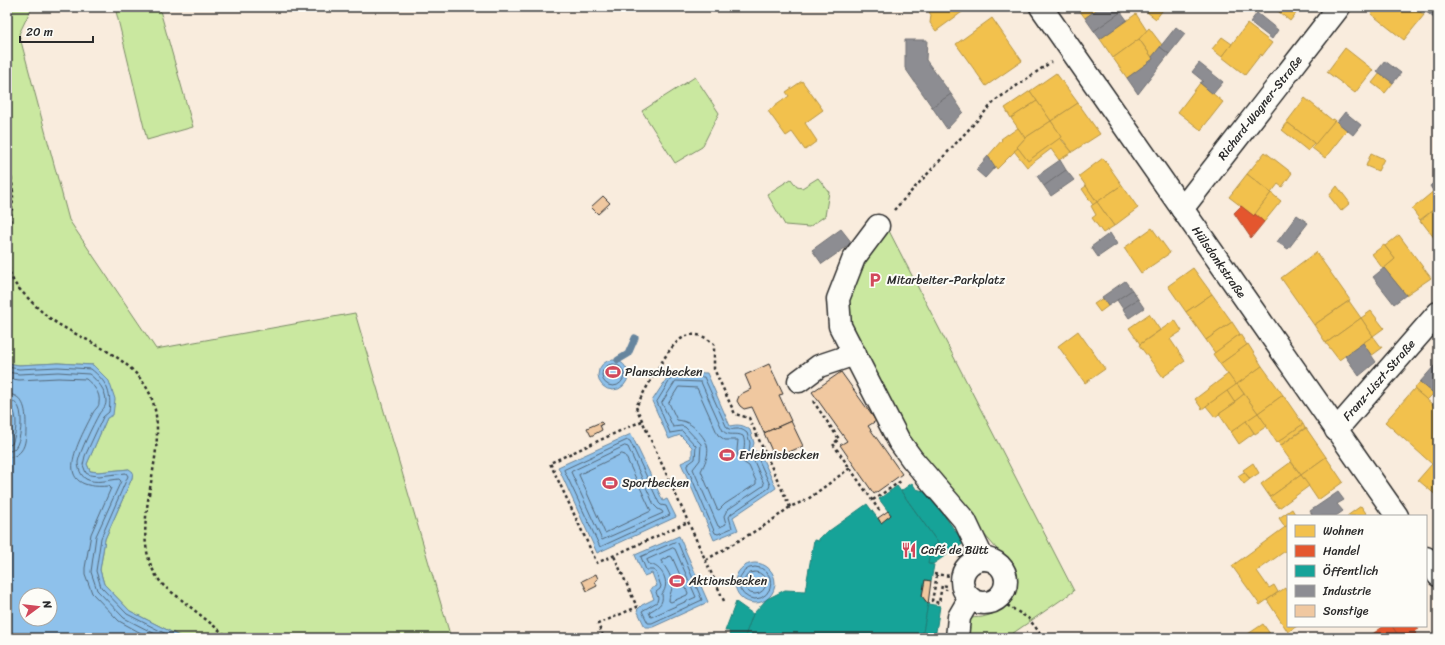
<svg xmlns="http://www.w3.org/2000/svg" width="1445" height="645" viewBox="0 0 1445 645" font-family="Sriracha,sans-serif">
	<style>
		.green { fill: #cae8a0; stroke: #7a8a66 }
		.water { fill: #8ec1eb; stroke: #66859e; fill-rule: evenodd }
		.homes { fill: #f2c14e; stroke: #b69444 }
		.shops { fill: #e4572e; stroke: #ac4a2d }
		.public { fill: #17a398; stroke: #1d7f77 }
		.industry { fill: #8d8d92; stroke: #707073 }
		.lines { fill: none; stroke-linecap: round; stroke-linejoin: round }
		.shore { stroke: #536778; stroke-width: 1 }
		.stream { stroke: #66859e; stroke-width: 7 }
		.building { fill: #f0c8a0; stroke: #2b2b2b }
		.minor-casing { stroke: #2b2b2b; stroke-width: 25 }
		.path { stroke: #2b2b2b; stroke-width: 2.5; stroke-dasharray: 3 3; stroke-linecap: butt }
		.minor { stroke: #fdfcf7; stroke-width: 22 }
		.labels { text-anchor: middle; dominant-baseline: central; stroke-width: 4; stroke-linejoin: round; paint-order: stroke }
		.street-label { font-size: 12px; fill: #2b2b2b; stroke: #fdfcf7 }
		.poi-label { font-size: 12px; fill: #2b2b2b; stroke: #fdfcf7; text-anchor: start }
	</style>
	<rect width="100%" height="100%" fill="#f9ecdd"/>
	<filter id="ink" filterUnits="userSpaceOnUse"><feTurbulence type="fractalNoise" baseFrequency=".025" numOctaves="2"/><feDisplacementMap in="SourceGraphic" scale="8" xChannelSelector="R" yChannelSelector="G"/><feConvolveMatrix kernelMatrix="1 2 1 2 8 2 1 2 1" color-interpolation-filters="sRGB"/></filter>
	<g filter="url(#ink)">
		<g class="green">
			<polygon points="7,7 32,7 19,34 69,220 156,349 355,313 451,638 183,638 130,611 104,584 100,570 105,539 132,478 132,472 129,469 98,472 90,471 87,464 107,418 93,365 58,363 19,365 7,363"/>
			<polygon points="115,7 159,7 193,127 147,140"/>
			<polygon points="695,77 719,113 702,147 675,163 642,111"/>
			<polygon points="818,178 829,192 825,216 809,227 785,225 767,194 791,179 797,187 802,188"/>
			<path d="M886,225L1074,591L1006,638H967L971,618C976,617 981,618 986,616C1002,613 1016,590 1013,574C1011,563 1004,555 996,548L907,446L846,324L848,290Z"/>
		</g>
		<g class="water">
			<circle cx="613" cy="375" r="15"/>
			<path d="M7,363L19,365L58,363L93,365L109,381L115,399L113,415L107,418L87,464L90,471L98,472L129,469L133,472L132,478L105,539L100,570L104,584L130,611L183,638H7V449L11,433V413L7,407ZM26,595H50V619H26Z"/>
			<path d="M671,372L707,373L730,426C738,424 744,425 750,430L754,443L752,450L760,453L776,488L733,517L738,530L714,540L681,463L692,458V447L680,435L669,439L652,401Z"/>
			<polygon points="631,434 663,501 667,499 676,517 597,553 558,467"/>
			<polygon points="679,536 708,602 653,627 645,627 637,610 642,605 654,599 650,589 657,586 652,573 644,576 635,555"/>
			<circle cx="755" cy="583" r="20"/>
		</g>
		<g class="homes">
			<polygon points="926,7 969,7 936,31 930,23 931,15"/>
			<polygon points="1077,7 1100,7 1085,18"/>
			<polygon points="1151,7 1165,7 1156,19 1147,12"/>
			<polygon points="1273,7 1301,7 1290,21"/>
			<polygon points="1377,7 1414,7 1424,15 1404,40 1371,14"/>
			<polygon points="1136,14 1147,31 1142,37 1113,58 1100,39"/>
			<polygon points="992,18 1022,61 986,86 956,44"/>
			<polygon points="1247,24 1272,43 1262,56 1261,54 1245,75 1222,57"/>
			<polygon points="1149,28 1162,45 1152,57 1139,39"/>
			<polygon points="1222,37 1232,44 1222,57 1212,49"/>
			<polygon points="1139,39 1153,59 1127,78 1113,58"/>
			<polygon points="1345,48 1373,70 1355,93 1327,72"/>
			<polygon points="1056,73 1078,103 1051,121 1030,91"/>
			<polygon points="1380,73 1393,83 1385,93 1372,83"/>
			<polygon points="802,81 823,110 805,123 817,141 805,150 792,132 786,136 768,111 789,96 786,92"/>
			<polygon points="1200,83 1223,102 1201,130 1178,112"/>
			<polygon points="1030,91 1037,101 1011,118 1005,108"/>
			<polygon points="1305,98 1332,120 1333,119 1335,120 1315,146 1314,143 1288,123 1284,128 1283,127"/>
			<polygon points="1037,101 1051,121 1025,138 1011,118"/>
			<polygon points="1078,103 1100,134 1072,152 1063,140 1062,140 1060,138 1062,137 1051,121"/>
			<polygon points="1335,120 1347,130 1325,158 1312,148"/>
			<polygon points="1051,121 1062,137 1028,161 1017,147 1025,138"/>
			<polygon points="1288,123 1314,143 1308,151 1282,130"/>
			<polygon points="1018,128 1025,138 1017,147 1018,148 997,169 988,156 1002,140 1001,139 1008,134 1008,135"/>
			<polygon points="1060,138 1072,152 1059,160 1051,149 1027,167 1014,151 1018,148 1028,161"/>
			<polygon points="1265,152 1292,173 1282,187 1278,184 1271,193 1247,174"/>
			<polygon points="1371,153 1384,159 1378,171 1366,166"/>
			<polygon points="1103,158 1122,185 1097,202 1079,176"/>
			<polygon points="1247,174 1271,193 1254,216 1229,197"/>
			<polygon points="1122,185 1138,208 1114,226 1097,202"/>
			<polygon points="1086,186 1097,202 1093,205 1082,189"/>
			<polygon points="1337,186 1350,203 1341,211 1329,196"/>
			<polygon points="1435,190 1438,194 1438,206 1420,220 1412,209"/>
			<polygon points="1271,193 1281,201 1264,222 1255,214"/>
			<polygon points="1097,202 1114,226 1103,233 1092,218 1096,215 1091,206"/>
			<polygon points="1438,206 1438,243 1422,222 1421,223 1420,221"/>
			<polygon points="1152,228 1170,253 1141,273 1124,248"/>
			<polygon points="1399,235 1431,278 1406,295 1384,268 1395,259 1385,246"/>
			<polygon points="1384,245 1395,259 1383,269 1372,254"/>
			<polygon points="1316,252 1350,300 1314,325 1281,278"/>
			<polygon points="1193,268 1212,294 1186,312 1168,286"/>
			<polygon points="1212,294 1232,322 1206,340 1186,312"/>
			<polygon points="1103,298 1108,306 1100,312 1094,304"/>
			<polygon points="1349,301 1361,318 1326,343 1314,325"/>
			<polygon points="1371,311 1384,328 1373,336 1361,318"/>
			<polygon points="1149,314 1160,330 1140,344 1129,328"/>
			<polygon points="1361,318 1373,336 1339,360 1326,343"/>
			<polygon points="1175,320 1182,331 1170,339 1185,361 1163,377 1139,345"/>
			<polygon points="1232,322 1240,334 1215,353 1206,340"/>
			<polygon points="1078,331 1105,369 1085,383 1058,346"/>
			<polygon points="1240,334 1247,345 1220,364 1213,354"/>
			<polygon points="1373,336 1382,348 1371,356 1363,343"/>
			<polygon points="1248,344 1262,366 1236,385 1220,364"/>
			<polygon points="1262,366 1283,395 1258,413 1237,384"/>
			<polygon points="1228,374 1236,385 1202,409 1195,399"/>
			<polygon points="1420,382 1434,393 1427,400 1414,389"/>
			<polygon points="1237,384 1244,394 1234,402 1227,391"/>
			<polygon points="1414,389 1438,409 1438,497 1418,480 1432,464 1385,422"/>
			<polygon points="1227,391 1235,403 1215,417 1206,406"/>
			<polygon points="1244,394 1258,413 1231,432 1219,414 1235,403 1234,402"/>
			<polygon points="1283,395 1303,424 1277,443 1258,413"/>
			<polygon points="1258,413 1267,426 1255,434 1246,421"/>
			<polygon points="1246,421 1254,433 1239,444 1231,432"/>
			<polygon points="1303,424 1305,428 1281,445 1278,442"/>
			<polygon points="1306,428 1326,457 1301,475 1280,446"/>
			<polygon points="1326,457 1343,482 1318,500 1301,475"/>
			<polygon points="1291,462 1301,475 1270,497 1261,484"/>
			<polygon points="1253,463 1259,473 1250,479 1243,470"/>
			<polygon points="1244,472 1250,479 1244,484 1238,476"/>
			<polygon points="1301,475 1309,486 1279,508 1270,497"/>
			<polygon points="1361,506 1368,516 1347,516"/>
			<polygon points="1292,509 1296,516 1288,516 1288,525 1285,527 1279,518"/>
			<polygon points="1288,525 1288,549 1257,571 1269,588 1274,585 1278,592 1260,605 1232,566"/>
			<polygon points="1285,588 1288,592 1288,626 1297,626 1288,632 1267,600"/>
			<polygon points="1263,624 1273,638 1251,638 1248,634"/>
		</g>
		<g class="shops">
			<polygon points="1241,206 1254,216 1255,214 1264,222 1251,238 1234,213"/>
			<polygon points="1384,626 1392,626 1400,638 1367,638"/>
			<polygon points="1392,626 1417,626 1419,629 1415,631 1419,638 1400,638"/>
		</g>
		<g class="public">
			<polygon points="912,483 916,489 927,492 964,543 933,564 928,564 930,548 938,543 901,491"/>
			<polygon points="897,486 938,543 930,548 928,564 934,565 931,581 925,580 922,596 928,604 922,638 746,638 746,633 753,614 767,599 785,590 805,591 814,540 819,541 819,538 867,504 881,523 891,515 879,499"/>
			<polygon points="736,602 753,614 746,633 746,638 730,638 729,631 725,631"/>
			<polygon points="928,604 940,606 935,638 922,638"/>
		</g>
		<g class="industry">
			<polygon points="1100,7 1122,7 1124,10 1094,31 1085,18"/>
			<polygon points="1420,7 1438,7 1438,13 1434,18"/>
			<polygon points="1121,12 1127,20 1100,39 1094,31"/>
			<polygon points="1257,13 1278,30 1272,39 1250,22"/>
			<polygon points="1176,27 1185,34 1169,54 1160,47"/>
			<polygon points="905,40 927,40 926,60 951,94 932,107 905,68"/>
			<polygon points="1160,47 1169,54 1138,94 1127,78 1153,59 1152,57"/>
			<polygon points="1385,61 1401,73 1393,83 1377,71"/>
			<polygon points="1199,63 1223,82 1213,94 1200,83 1203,81 1192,72"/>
			<polygon points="951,94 963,112 947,129 932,107"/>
			<polygon points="1345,112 1361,125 1353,135 1337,122"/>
			<polygon points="988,156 995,167 985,178 976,170"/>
			<polygon points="1060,160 1066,170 1044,186 1037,176"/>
			<polygon points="1066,170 1074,180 1051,196 1044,186"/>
			<polygon points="1438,179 1438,194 1435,190 1434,192 1430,186"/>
			<polygon points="1297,215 1308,223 1288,249 1277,242"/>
			<polygon points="841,229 852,243 822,264 812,250"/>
			<polygon points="1110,233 1117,244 1098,257 1091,247"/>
			<polygon points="1384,268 1406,295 1394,304 1373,277"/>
			<polygon points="1125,281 1132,290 1108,306 1102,297"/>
			<polygon points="1132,290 1138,299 1123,309 1117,300"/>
			<polygon points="1138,299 1144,308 1129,318 1123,309"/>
			<polygon points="1363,343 1376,362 1359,376 1345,356"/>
			<polygon points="1435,365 1438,368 1437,396 1420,382"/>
			<polygon points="1338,492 1344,500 1337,504 1343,511 1336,516 1313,516 1310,511"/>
		</g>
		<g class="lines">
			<g class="shore">
				<circle cx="613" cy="375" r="11"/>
				<path d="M7,367L19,369L58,367L91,369C106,381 112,392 109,412L103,417L85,456L83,465L86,473L90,475L99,476L126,473L128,476L101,538L96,571L101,587L127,614L174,638"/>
				<path d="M7,372L19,374L58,372L89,374C97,380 106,390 106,401C106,408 102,409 99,414C93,425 80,451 78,462C78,468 81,476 86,479C95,484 109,480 119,479L121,481L96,536L91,572L97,590L124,618L163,638"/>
				<path d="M673,376L704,377L727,428C733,432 738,425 747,433L750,443L749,452L751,454L757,456L770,485L769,488L731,514L729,517L732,528L718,534L715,533L687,467V465L695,459L696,446L682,431L670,433L657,402Z"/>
				<path d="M7,378L19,380L58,378L86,379C93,385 101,393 99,403C99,407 95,409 93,413C78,443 49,491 109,486L111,488L91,534L85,568V574L92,593L119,621L150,638"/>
				<path d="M676,381L701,382L723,431C729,437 736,432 743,436C748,448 737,454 754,461L764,484L763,486L727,510L724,516L726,524L720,527L718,526L693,469L700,460L701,444L685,427L681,426L673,427L662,403Z"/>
				<path d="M679,387L697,388L718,435L725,440H738L737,450L738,456L743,462L749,466L756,481V484L725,504L719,510L717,509L701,471C709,455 712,446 698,431C691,424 686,421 677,420L669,403Z"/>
				<path d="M7,394C26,395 26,413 26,427C26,435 26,445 21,451C17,456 12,457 7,458"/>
				<path d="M7,400C13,401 17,403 19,408C23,415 21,442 15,448C13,451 10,451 7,451"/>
				<path d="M7,405L11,406C19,416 16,434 12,444L7,446"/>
				<polygon points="628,440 630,441 659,503 661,505 666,506 670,515 600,547 564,470"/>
				<polygon points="625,446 628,447 654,505 658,509 662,511 663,513 602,540 571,472"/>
				<polygon points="622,454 625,455 651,511 605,533 579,475"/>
				<polygon points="675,542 678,543 702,600 652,623 648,623 642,611 657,602 658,598 656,592 660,589 661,586 656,572 653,570 646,570 641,557"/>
				<path d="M673,548L675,549L696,597L651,617L649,612C657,607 664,605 662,594C671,583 662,566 649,564L647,560Z"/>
				<path d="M670,556L672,557L688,593L687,595L671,602L669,601C669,596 671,593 672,588C674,579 666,568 661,561Z"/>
				<circle cx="755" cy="583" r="16"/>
				<circle cx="755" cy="583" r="11"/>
			</g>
			<polyline class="stream" points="618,360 628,354 635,338"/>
		</g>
		<g class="building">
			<polygon points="603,196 610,203 598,214 591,207"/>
			<polygon points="769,364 783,394 779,395 791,421 764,433 752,407 744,409 740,406 737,401 739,396 743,393 751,389 745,375"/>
			<polygon points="841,372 876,421 868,426 902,474 874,494 840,445 847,441 812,392"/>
			<polygon points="791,421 803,446 775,458 764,433"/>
			<polygon points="601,422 603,424 600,425 602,430 591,436 587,428"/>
			<polygon points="888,511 891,515 881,523 878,518"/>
			<polygon points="596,574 598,579 595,581 597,586 587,591 582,581"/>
			<polygon points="925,580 931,581 928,604 922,596"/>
		</g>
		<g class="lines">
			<g class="minor-casing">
				<g id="minor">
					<polyline points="1041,7 1397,516"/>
					<polyline points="1182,209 1339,7"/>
					<polyline points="878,226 854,258 838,299 840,326 899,441 912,459 965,521 983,559"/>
					<polyline points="799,381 819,366 855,354"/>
					<polyline points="1336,430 1438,313"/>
					<polyline points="1426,558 1438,575"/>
					<circle cx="984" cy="581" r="22"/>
					<polyline points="957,638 959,617 970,598"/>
				</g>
			</g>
			<g class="path">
				<path d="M7,160C10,172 13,184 13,196C12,224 0,256 14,282C17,287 22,292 26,296C36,307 46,316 58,324C90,343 133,358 150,394C176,453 118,533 163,585C169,591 178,596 184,602C199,614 214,626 229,638"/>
				<polyline points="894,210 996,100 1051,62"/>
				<polyline points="813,401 839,439 833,444 881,513"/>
				<polyline points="642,421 550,463 597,563 688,522"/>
				<polyline points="873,500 901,481"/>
				<polyline points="706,560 767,524 790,507 808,499 850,468"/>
				<polyline points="934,574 958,577"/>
				<polyline points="937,575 932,601 939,603 942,585 947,586 946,590"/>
				<polyline points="958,578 960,568"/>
				<polyline points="997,599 1028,618 1044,638"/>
				<path d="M724,601L636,407C642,395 649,383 656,372C669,350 685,319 714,344V369L735,414L749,418L790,507"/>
				<polyline points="603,636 598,624 637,607 614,556"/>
			</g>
			<use href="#minor" class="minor"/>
		</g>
	</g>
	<defs>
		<g id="parking-bare" transform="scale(1.2)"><path d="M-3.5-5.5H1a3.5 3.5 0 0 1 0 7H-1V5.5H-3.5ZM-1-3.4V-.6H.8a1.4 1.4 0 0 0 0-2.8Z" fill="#d1495b" stroke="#fdfcf7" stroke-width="2.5" paint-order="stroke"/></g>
		<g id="stadium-bare" transform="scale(1.2)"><path d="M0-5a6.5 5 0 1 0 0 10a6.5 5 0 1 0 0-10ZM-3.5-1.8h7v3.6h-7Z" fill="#d1495b" stroke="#fdfcf7" stroke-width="2.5" paint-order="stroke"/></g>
		<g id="restaurant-bare" transform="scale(1.2)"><path d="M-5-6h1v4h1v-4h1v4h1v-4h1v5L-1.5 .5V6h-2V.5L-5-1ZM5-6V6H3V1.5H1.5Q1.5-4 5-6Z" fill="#d1495b" stroke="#fdfcf7" stroke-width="2.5" paint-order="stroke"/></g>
	</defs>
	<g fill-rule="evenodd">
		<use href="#parking-bare" x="875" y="280"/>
		<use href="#stadium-bare" x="613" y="372"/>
		<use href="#stadium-bare" x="727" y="455"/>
		<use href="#stadium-bare" x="610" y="483"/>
		<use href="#restaurant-bare" x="909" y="550"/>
		<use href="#stadium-bare" x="677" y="581"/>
	</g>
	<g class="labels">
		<g class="street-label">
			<text transform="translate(1260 108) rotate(-52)">Richard-Wagner-Straße</text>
			<text transform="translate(1219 262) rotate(55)">Hülsdonkstraße</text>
			<text transform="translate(1379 380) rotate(-49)">Franz-Liszt-Straße</text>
		</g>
		<g class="poi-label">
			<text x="887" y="280">Mitarbeiter-Parkplatz</text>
			<text x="625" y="372">Planschbecken</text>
			<text x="739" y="455">Erlebnisbecken</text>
			<text x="622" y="483">Sportbecken</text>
			<text x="921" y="550">Café de Bütt</text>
			<text x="689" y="581">Aktionsbecken</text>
		</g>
	</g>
	<rect width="1445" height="645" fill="none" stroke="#fdfcf7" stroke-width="24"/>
	<rect x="12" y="12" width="1421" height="621" fill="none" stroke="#2b2b2b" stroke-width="1.5" filter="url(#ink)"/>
	<rect x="1287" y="515" width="140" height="112" fill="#fdfcf7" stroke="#a9a8a5"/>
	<rect x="1295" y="525" width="20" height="12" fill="#f2c14e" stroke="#a9a8a5"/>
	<text x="1323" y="535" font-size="12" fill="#2b2b2b">Wohnen</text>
	<rect x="1295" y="545" width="20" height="12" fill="#e4572e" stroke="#a9a8a5"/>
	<text x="1323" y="555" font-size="12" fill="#2b2b2b">Handel</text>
	<rect x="1295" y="565" width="20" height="12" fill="#17a398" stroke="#a9a8a5"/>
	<text x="1323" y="575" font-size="12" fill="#2b2b2b">Öffentlich</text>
	<rect x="1295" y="585" width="20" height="12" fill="#8d8d92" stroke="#a9a8a5"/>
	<text x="1323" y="595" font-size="12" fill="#2b2b2b">Industrie</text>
	<rect x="1295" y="605" width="20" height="12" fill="#f0c8a0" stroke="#a9a8a5"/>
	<text x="1323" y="615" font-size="12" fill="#2b2b2b">Sonstige</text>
	<g transform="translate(38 607) rotate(75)"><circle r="19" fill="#fdfcf7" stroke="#a9a8a5"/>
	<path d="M0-3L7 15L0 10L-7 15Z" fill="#d1495b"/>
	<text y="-6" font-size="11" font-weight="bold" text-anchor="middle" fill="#2b2b2b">N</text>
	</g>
	<path d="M20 36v6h73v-6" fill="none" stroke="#2b2b2b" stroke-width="2"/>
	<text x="26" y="36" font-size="12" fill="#2b2b2b" stroke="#fdfcf7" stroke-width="3" paint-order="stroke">20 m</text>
</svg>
